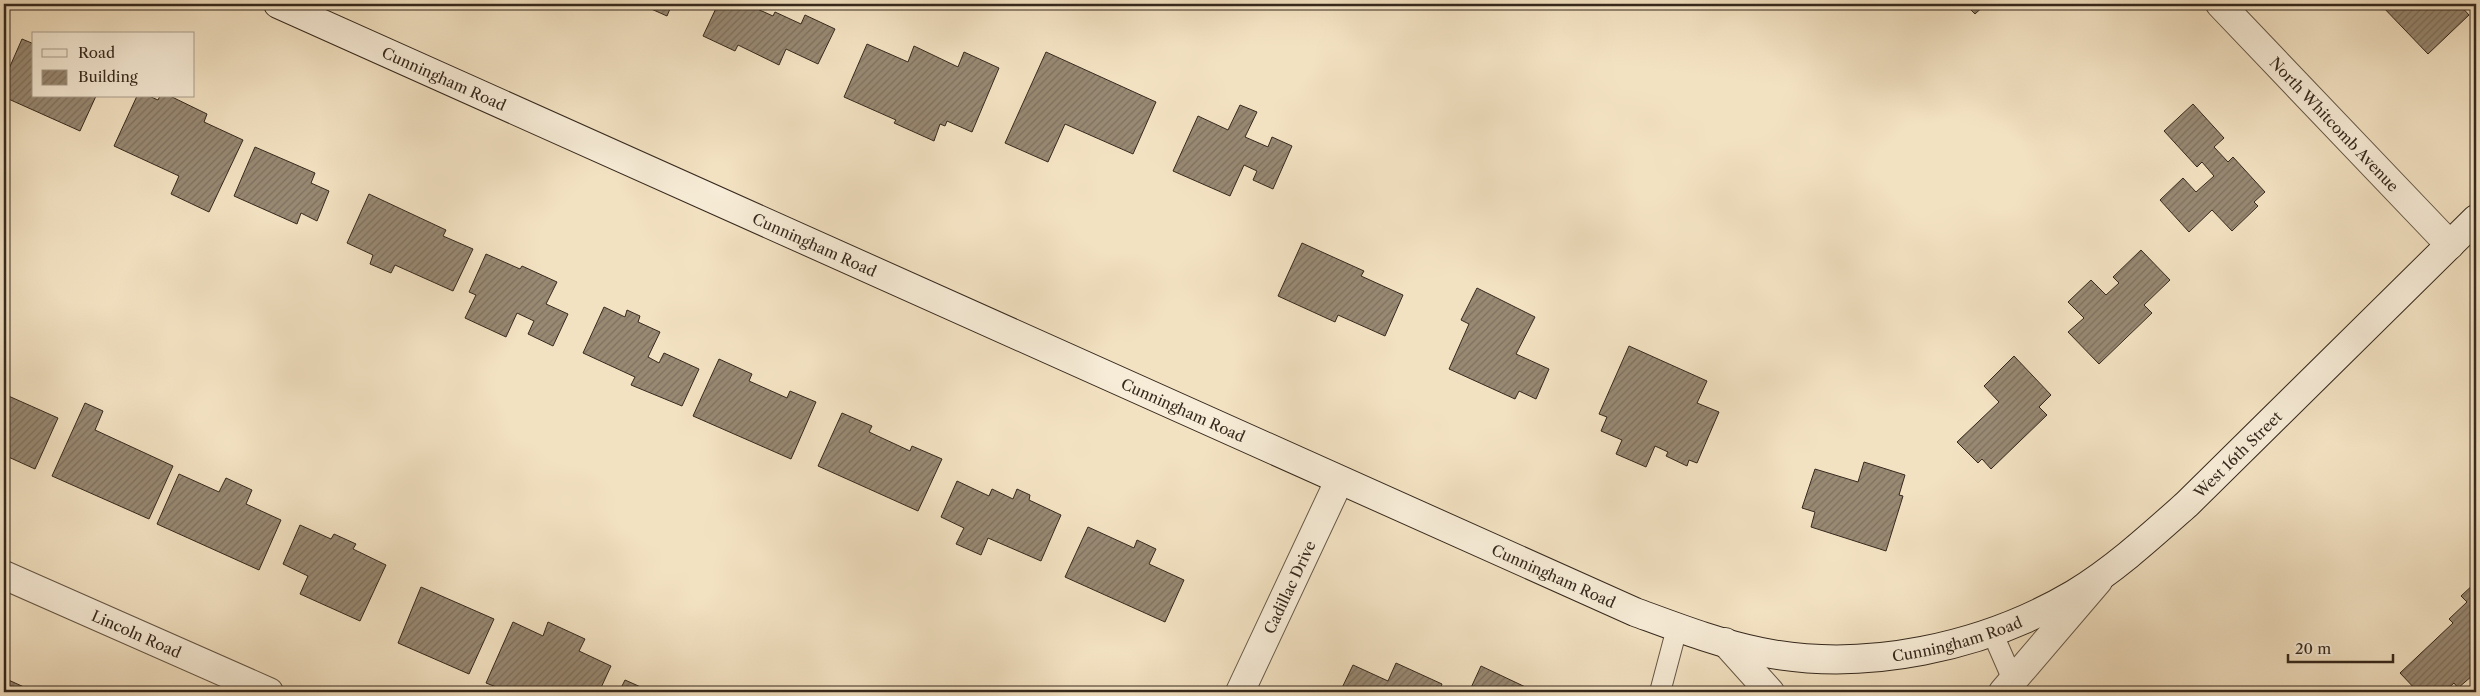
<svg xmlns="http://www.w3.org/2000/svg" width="2480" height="696" viewBox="0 0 2480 696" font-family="'Libre Caslon Text',serif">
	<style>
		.building { fill: url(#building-hatch); stroke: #36291d }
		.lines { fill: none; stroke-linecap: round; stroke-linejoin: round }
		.lane-casing { stroke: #655746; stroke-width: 22 }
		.street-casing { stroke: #655746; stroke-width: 30 }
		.secondary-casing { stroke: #36291d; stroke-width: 30 }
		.lane { stroke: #f7ecd7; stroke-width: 20 }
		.street { stroke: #f7ecd7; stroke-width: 28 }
		.secondary { stroke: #f7ecd7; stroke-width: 28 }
		.labels { text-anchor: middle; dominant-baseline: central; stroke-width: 4; stroke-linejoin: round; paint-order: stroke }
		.street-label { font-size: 15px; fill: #36291d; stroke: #f7ecd7 }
	</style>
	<defs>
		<pattern id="building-hatch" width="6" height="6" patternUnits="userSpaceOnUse" patternTransform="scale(1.25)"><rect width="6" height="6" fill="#988973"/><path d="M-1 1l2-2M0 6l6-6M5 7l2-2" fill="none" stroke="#7d705e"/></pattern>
	</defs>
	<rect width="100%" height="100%" fill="#f3e2c2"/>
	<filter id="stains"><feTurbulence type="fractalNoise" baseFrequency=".004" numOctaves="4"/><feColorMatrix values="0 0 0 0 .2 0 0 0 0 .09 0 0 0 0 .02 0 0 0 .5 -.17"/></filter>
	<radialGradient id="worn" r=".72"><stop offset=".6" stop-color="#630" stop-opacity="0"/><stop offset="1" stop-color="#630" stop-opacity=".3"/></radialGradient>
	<g class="building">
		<polygon points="640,4 672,4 667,16"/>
		<polygon points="718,4 746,4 773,16 775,12 801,24 805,15 835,29 818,64 786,49 779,65 738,45 735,51 703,36"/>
		<polygon points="1965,4 1986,4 1975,14"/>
		<polygon points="2380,4 2459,4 2469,15 2428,54"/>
		<polygon points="22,39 34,44 34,96 96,96 80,131 4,97 4,80"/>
		<polygon points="867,44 908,62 914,46 958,67 964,52 999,68 972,132 947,121 945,126 940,124 934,141 894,123 896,120 844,97"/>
		<polygon points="1046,52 1156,102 1133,154 1065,124 1048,162 1005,143"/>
		<polygon points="137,96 149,96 158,100 160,96 170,96 207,114 204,122 243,140 209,212 171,194 179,176 114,146"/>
		<polygon points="2193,104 2224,138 2214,147 2228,162 2233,157 2265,192 2254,202 2258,206 2232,231 2212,210 2189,232 2160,200 2183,178 2196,192 2214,176 2202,162 2197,167 2164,131"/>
		<polygon points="1240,105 1257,112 1245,137 1268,147 1272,137 1292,146 1273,189 1253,180 1257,171 1244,165 1230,196 1173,171 1198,116 1228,130"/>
		<polygon points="255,147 315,173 311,183 329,191 317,221 301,213 297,224 234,196"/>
		<polygon points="369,194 446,230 443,236 473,249 453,291 395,265 391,273 370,264 373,255 347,243"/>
		<polygon points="1302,243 1364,271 1361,276 1403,295 1385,336 1338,315 1335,322 1278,296"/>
		<polygon points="2141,250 2170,280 2144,305 2152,313 2099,364 2068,332 2084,318 2068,302 2091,280 2106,295 2119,283 2113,277"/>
		<polygon points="486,254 520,269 522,266 557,282 546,304 568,314 553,346 528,334 534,321 517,313 506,337 465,318 476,295 469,292"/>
		<polygon points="1477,288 1535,317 1516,354 1549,369 1536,399 1519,391 1515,399 1449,369 1469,324 1461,320"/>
		<polygon points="604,307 625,317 627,310 640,316 638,322 660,332 648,357 659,363 664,353 699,369 682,406 631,385 635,377 583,353"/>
		<polygon points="1629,346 1707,381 1697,403 1719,412 1697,463 1689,460 1687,466 1666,456 1668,452 1655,446 1646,467 1616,454 1622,440 1601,431 1607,417 1599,414"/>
		<polygon points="2014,356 2051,395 2039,407 2047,415 1991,469 1982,459 1978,463 1957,442 1999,402 1984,386"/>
		<polygon points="719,359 752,374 749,381 787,398 790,391 816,402 791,459 693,416"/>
		<polygon points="4,394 58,418 35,469 4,455"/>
		<polygon points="85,403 103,411 95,430 173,466 149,519 52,476"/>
		<polygon points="842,413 872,426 869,432 910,451 912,446 942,459 918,511 818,466"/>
		<polygon points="1864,462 1905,475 1899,495 1903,496 1886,551 1811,527 1815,512 1802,508 1815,469 1858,482"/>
		<polygon points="179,474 219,492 226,478 252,490 246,504 281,520 259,570 157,524"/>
		<polygon points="957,481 989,496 992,489 1013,499 1017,489 1030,495 1029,500 1061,515 1041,561 988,538 981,555 956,544 964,528 941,517"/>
		<polygon points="300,525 331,539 334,534 356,544 353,549 386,565 360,621 300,594 308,576 283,564"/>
		<polygon points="1088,527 1134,548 1137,540 1156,549 1149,564 1184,580 1165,622 1065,577"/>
		<polygon points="2476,582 2476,681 2472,676 2458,688 2454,683 2444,692 2418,692 2400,673 2453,623 2449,619 2467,602 2461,596"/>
		<polygon points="421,587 494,619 469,674 398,643"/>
		<polygon points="513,622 543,636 548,622 585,639 579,651 611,666 599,692 509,692 486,683"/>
		<polygon points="1396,663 1442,684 1439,692 1340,692 1353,665 1388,681"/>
		<polygon points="1481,666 1536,692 1469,692"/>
		<polygon points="4,678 35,692 4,692"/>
		<polygon points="625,680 652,692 619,692"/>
	</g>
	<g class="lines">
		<g class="lane-casing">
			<g id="lane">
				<polyline points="1992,632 2013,680"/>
				<polyline points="1660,692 1677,628"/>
			</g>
		</g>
		<g class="street-casing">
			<g id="street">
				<path id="s1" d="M2220,4L2450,245"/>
				<path id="s2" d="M4,575L269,692"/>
				<polyline points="1725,642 1770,692"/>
				<path id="s3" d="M1240,692L1339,481"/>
				<polyline points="2003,692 2098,581"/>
			</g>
		</g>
		<g class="secondary-casing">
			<g id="secondary">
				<path id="s4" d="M278,4L1635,612C1676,627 1717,643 1761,652C1865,673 1984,647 2074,594C2115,569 2151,536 2187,504L2476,219"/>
			</g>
		</g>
		<use href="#lane" class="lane"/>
		<use href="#street" class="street"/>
		<use href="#secondary" class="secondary"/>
	</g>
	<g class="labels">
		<g class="street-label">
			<text stroke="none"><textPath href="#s4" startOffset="182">Cunningham Road</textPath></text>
			<text stroke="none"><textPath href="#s1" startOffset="166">North Whitcomb Avenue</textPath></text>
			<text stroke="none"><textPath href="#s4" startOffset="588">Cunningham Road</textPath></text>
			<text stroke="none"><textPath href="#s4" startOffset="992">Cunningham Road</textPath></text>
			<text stroke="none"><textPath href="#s4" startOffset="2160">West 16th Street</textPath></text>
			<text stroke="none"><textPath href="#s4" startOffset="1398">Cunningham Road</textPath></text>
			<text stroke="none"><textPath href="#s3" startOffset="116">Cadillac Drive</textPath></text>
			<text stroke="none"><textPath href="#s2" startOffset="145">Lincoln Road</textPath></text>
			<text stroke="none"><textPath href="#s4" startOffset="1818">Cunningham Road</textPath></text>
		</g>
	</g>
	<rect width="2480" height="696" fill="none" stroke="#f3e2c2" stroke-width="20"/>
	<rect x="5" y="5" width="2470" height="686" fill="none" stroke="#36291d" stroke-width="2.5"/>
	<rect x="10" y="10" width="2460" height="676" fill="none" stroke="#36291d"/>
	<rect x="32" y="32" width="162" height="65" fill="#f7ecd7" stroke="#aa9e8d"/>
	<rect x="42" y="49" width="25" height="8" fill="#f7ecd7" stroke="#aa9e8d"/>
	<text x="78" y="58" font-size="15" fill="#36291d">Road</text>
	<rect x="42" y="70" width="25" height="15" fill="url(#building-hatch)" stroke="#aa9e8d"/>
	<text x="78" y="82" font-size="15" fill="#36291d">Building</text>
	<path d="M2288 654v8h105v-8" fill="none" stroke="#36291d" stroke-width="2.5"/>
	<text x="2295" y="654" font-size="15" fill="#36291d" stroke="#f7ecd7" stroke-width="4" paint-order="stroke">20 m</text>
	<rect width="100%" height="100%" filter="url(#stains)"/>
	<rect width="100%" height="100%" fill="url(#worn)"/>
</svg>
